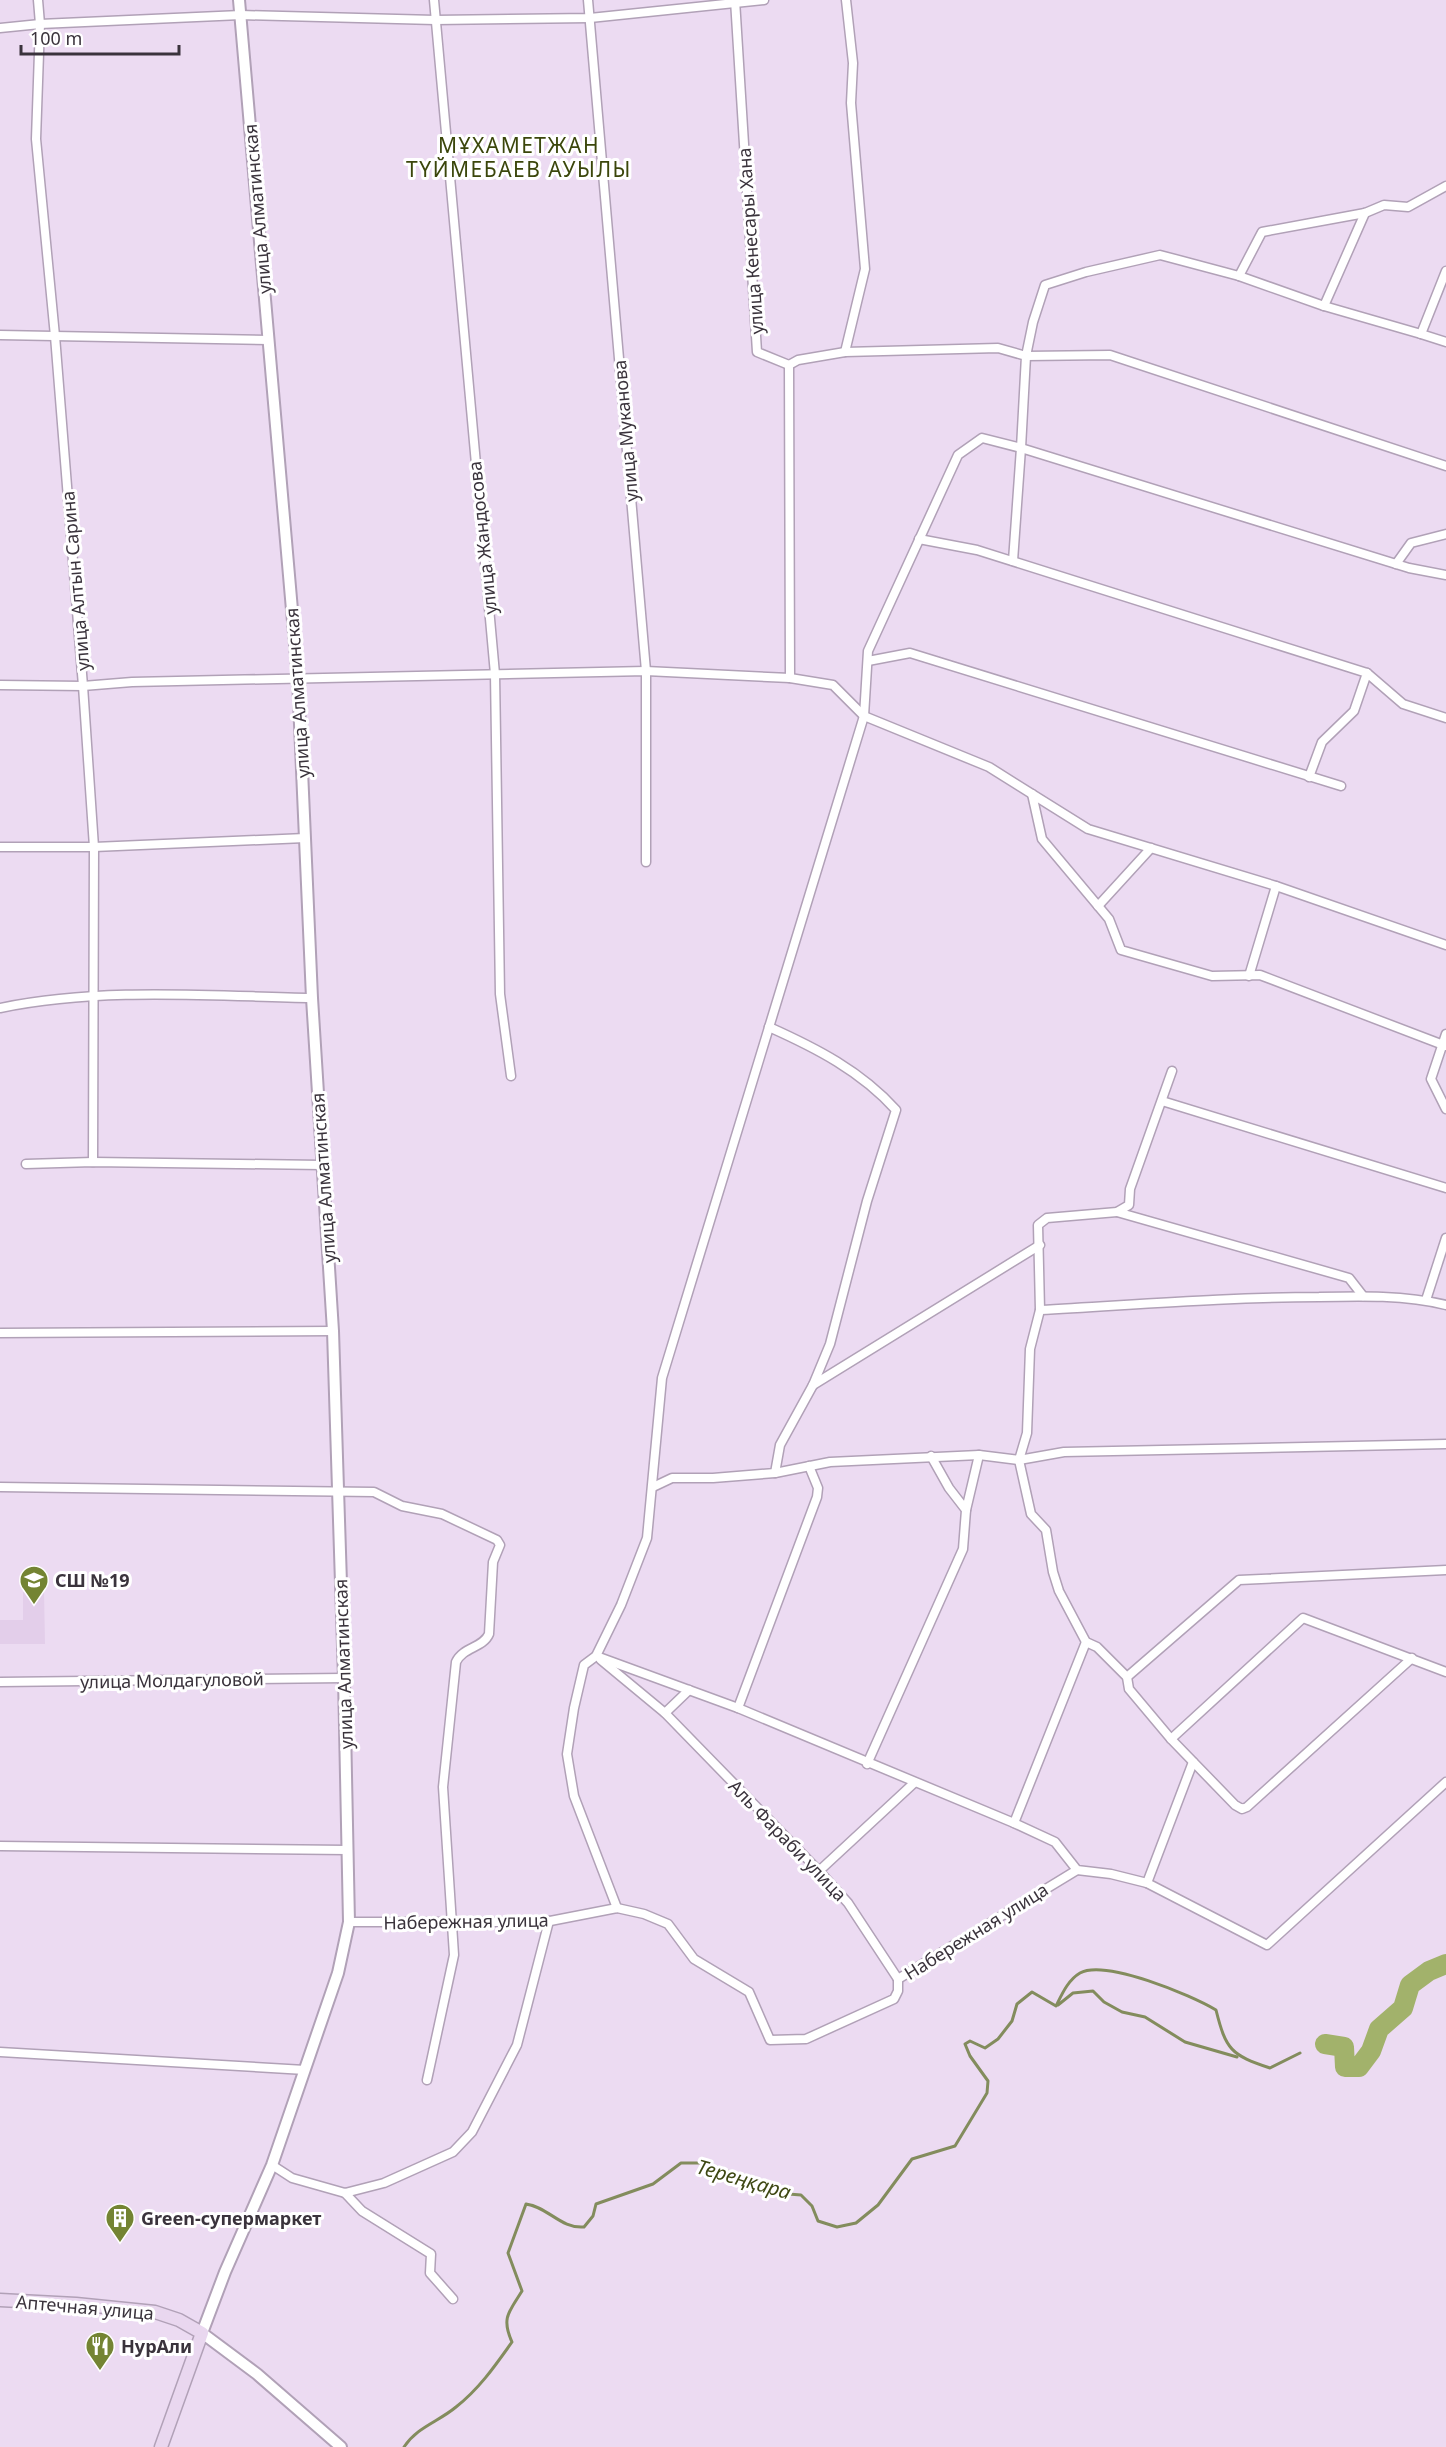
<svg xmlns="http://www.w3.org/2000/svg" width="1446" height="2447" viewBox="0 0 1446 2447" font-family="'Noto Sans',sans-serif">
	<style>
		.built { fill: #e3ceea }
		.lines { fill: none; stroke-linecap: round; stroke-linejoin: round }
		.stream { stroke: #838c5d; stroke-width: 3 }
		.river { stroke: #a2b26b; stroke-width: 20 }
		.minor-casing { stroke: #b1a1b7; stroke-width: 11 }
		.tertiary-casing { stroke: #b1a1b7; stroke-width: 14 }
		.secondary-casing { stroke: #b1a1b7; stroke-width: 15 }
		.minor { stroke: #fff; stroke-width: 8 }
		.tertiary { stroke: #fff; stroke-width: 10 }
		.secondary { stroke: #e9d7ef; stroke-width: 12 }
		.labels { text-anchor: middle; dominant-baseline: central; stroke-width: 6; stroke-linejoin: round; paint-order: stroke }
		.street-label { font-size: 18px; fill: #3a333c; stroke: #fff }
		.poi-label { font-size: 18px; font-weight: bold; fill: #3a333c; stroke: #fff; text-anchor: start }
		.water-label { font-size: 20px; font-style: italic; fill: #3e4813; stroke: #fff }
		.quarter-label { font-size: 21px; letter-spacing: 1.5px; fill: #3b460b; stroke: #fff }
	</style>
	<rect width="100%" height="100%" fill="#ecdbf2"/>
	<polygon class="built" points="23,1592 44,1592 45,1644 0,1644 0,1620 23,1620"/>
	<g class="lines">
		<g class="stream">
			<polyline points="1058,2005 1073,1993 1093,1991 1104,2002 1122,2012 1145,2017 1185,2042 1237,2057"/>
			<path d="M404,2447C417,2427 438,2422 456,2407C479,2389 495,2366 512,2342C501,2318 509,2312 522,2291L508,2253L526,2204C548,2207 561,2229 584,2227L593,2216L596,2204L653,2184L681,2163H700L754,2179L776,2193L801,2195L812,2206L818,2221L837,2227L856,2223L878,2205L912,2159L955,2146L987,2093L988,2081L970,2056L965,2044L970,2041L985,2048L998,2039L1012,2021L1017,2004L1032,1992L1056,2006C1062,1994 1068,1980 1080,1973C1105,1959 1191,1995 1216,2010C1226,2050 1231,2055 1270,2068L1300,2053"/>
		</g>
		<polyline class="river" points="1325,2044 1344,2047 1345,2067 1359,2067 1371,2051 1379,2029 1403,2008 1410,1985 1429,1971 1446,1964"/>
		<g class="minor-casing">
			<g id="minor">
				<polyline points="38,0 40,24 36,139 55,336 83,686 94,847 93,1162"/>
				<polyline points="434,0 495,674 500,994 511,1076"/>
				<polyline points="588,0 646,671 646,862"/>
				<polyline points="735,0 757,352 789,365"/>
				<polyline points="0,28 40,24 241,15 435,20 590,18 764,0"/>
				<polyline points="1446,186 1408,207 1384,205 1365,213 1262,232 1239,276 1160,255 1086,272 1045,285 1033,322 1026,356 1110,355 1446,466"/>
				<polyline points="1239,276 1324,306 1365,213"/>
				<polyline points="1324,306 1421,334 1446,271"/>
				<polyline points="1421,334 1446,342"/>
				<polyline points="0,335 269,340"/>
				<polyline points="845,352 865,269 851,103 853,63 846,0"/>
				<polyline points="789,365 790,678"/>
				<polyline points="919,539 977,550 1367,673 1354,711 1322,742 1309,777"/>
				<polyline points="1013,561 1021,448 1409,568 1446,575"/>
				<polyline points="1396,564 1411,543 1446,534"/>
				<polyline points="868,661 910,653 1341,786"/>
				<polyline points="1367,673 1403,704 1446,718"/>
				<polyline points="0,685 83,686 132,682 646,671 790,678 833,685 864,716 989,767 1088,829 1276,886 1446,945"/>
				<polyline points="1032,794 1042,839 1109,919 1121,950 1212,976 1260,975 1446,1046"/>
				<polyline points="0,847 94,847 305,838"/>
				<polyline points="1098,906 1151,848"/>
				<polyline points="1249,976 1276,886"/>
				<path d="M0,1008C102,987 208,996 312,998"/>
				<polyline points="1446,1034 1431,1079 1446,1109"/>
				<polyline points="1172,1071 1130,1189 1129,1205 1117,1212 1047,1218 1038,1225 1040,1310 1030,1349 1027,1433 1019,1460 1031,1514 1046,1530 1053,1572 1059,1591 1086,1642 1097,1647 1127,1677 1129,1689 1171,1739 1235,1805 1242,1809 1247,1807 1412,1658"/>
				<polyline points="1162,1101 1446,1188"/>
				<polyline points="26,1164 93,1162 322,1165"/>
				<polyline points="1117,1212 1349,1278 1363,1296"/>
				<polyline points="1426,1300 1446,1238"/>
				<path d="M1040,1310C1133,1305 1226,1297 1319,1297C1361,1296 1405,1295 1446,1305"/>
				<polyline points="0,1333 333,1331"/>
				<polyline points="813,1385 1040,1245"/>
				<polyline points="775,1473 830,1462 979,1455 1019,1460 1064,1452 1446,1444"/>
				<path d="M0,1487L374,1492L402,1506L442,1514L497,1540L500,1545L493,1562L489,1634C483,1648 463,1647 456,1662L443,1787L454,1955L427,2080"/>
				<path d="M653,1487L672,1478H713L775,1473L780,1445L813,1385L830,1344L867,1201L896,1110C861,1071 816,1048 769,1027"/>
				<polyline points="966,1510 979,1455"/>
				<polyline points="596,1656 738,1708 1014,1823 1055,1842 1077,1870 1111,1874 1147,1883 1267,1945 1446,1782"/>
				<polyline points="601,1660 665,1713 819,1871 848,1903 898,1979"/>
				<polyline points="1127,1677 1239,1580 1446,1570"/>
				<polyline points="0,1682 344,1678"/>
				<polyline points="738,1708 817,1497 818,1488 809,1466"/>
				<polyline points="665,1713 689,1690"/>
				<polyline points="1171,1739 1303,1618 1446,1672"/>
				<polyline points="867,1764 963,1549 966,1510 949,1488 931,1456"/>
				<polyline points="1014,1823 1086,1642"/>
				<polyline points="0,1846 347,1850"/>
				<polyline points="819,1871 914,1783"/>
				<polyline points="1147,1883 1193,1762"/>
				<polyline points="617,1908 574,1796 567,1754 574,1708 584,1665 596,1656 621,1605 647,1538 662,1378 864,716 868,651 958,455 982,438 1021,448 1026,356 998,348 845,352 798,360 789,365"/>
				<polyline points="349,1922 545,1922 617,1908 644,1914 668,1924 694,1959 749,1992 770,2040 806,2039 894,1999 898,1991 898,1979"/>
				<polyline points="898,1979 1077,1870"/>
				<polyline points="0,2052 305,2070"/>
				<polyline points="272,2165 292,2178 345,2193 384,2183 453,2152 472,2132 517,2045 549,1921"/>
				<polyline points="345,2193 362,2211 431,2254 430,2273 453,2299"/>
			</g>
		</g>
		<g class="tertiary-casing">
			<polyline id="tertiary" points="239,0 298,679 312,998 333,1331 344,1678 349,1922 338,1973 272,2165 225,2272 202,2333 257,2374 341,2447"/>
		</g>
		<g class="secondary-casing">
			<polyline id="secondary" points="0,2300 76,2304 155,2312 179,2320 202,2333 161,2447"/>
		</g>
		<use href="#minor" class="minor"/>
		<use href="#tertiary" class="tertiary"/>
		<use href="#secondary" class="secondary"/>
	</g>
	<defs>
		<g id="school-pin" transform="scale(1.5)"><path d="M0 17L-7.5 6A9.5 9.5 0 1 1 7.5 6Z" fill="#748433" stroke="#fff"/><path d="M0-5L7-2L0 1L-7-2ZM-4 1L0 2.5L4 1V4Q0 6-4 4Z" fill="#fff"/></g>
		<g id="building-pin" transform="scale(1.5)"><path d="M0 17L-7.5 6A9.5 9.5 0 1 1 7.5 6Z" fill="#748433" stroke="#fff"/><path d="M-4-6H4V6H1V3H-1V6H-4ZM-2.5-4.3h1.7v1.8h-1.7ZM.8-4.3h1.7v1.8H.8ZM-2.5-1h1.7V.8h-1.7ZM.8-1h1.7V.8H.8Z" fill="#fff"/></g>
		<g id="restaurant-pin" transform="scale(1.5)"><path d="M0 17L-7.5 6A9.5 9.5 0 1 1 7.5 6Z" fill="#748433" stroke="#fff"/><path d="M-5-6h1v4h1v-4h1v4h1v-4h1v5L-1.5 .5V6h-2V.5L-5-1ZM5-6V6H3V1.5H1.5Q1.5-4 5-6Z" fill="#fff"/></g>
	</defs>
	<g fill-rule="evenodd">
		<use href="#school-pin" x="34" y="1580"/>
		<use href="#building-pin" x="120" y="2218"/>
		<use href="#restaurant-pin" x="100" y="2346"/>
	</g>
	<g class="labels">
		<g class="street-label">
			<text transform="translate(257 209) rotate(-95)">улица Алматинская</text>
			<text transform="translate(750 241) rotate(-94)">улица Кенесары Хана</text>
			<text transform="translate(625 431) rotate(-95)">улица Муканова</text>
			<text transform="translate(482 538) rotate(-96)">улица Жандосова</text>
			<text transform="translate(75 581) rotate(-95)">улица Алтын Сарина</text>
			<text transform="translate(297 693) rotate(-94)">улица Алматинская</text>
			<text transform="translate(323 1178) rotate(-94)">улица Алматинская</text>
			<text transform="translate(343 1664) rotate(-92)">улица Алматинская</text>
			<text transform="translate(172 1680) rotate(-1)">улица Молдагуловой</text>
			<text transform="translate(788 1840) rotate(46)">Аль Фараби улица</text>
			<text transform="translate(466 1921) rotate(-1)">Набережная улица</text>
			<text transform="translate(976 1931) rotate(-32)">Набережная улица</text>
			<text transform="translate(85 2307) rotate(5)">Аптечная улица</text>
		</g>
		<g class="poi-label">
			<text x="55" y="1580">СШ №19</text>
			<text x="141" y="2218">Green-супермаркет</text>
			<text x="121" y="2346">НурАли</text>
		</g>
		<g class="water-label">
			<text transform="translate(744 2179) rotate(16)">Тереңқара</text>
		</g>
		<g class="quarter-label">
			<text x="519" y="145">МҰХАМЕТЖАН<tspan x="519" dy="24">ТҮЙМЕБАЕВ АУЫЛЫ</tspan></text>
		</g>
	</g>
	<path d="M21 45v9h158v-9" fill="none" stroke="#3a333c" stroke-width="3"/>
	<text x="30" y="45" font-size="18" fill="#3a333c" stroke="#ffffff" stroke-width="4.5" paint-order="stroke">100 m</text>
</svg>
